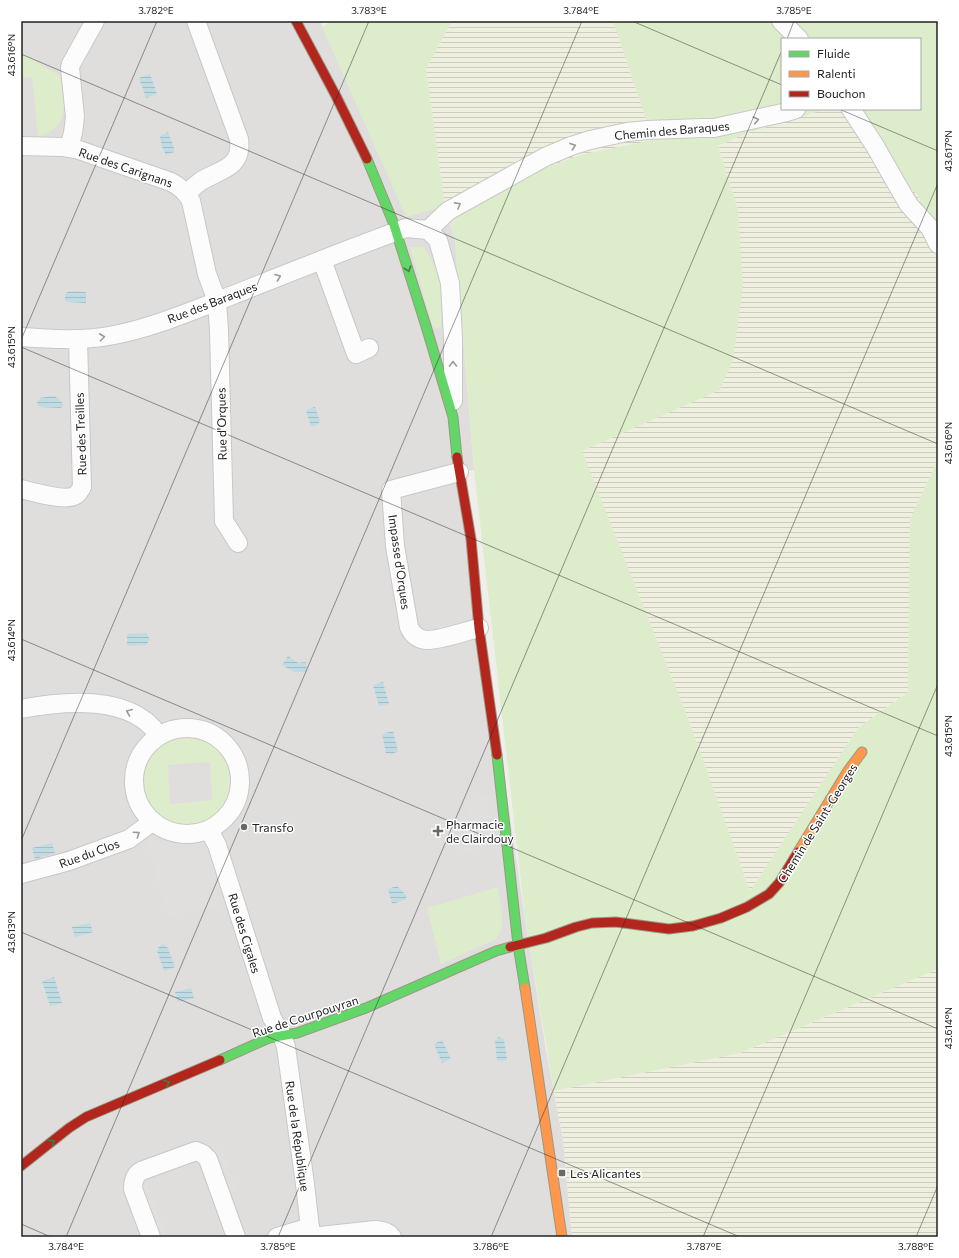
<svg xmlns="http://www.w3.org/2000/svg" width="959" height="1258" viewBox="0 0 959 1258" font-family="Commissioner,sans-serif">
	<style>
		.residential { fill: #dfdedc }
		.farmland { fill: url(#farmland-rules) }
		.grass { fill: #ddeccb; fill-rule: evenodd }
		.parking { fill: #e0dfde }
		.water { fill: url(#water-rules) }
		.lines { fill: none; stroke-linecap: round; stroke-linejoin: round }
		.street-casing { stroke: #c9c8c7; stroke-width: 20 }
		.fast-casing { stroke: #999a82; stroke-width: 11 }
		.slow-casing { stroke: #999a82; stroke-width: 11 }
		.jam-casing { stroke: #999a82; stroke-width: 11 }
		.street { stroke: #fdfcfc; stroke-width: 18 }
		.fast { stroke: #63d668; stroke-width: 9 }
		.slow { stroke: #ff974d; stroke-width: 9 }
		.jam { stroke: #b3261e; stroke-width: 9 }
		.oneway { stroke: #9a9a9a }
		.oneway2 { stroke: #427c45 }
		.ticks { fill: none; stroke: #222; stroke-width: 1; stroke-opacity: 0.45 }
		.poi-dot { fill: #6a6968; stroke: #fff; stroke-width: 1.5 }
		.labels { text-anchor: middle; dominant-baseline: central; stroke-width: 3; stroke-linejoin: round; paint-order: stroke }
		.street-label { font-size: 12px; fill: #222; stroke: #fff }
		.poi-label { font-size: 12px; fill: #222; stroke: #fff; text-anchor: start }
		.neatline { fill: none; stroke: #222; stroke-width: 1.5 }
		.ticks-label { font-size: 10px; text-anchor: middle; fill: #222 }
	</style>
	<defs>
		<pattern id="farmland-rules" width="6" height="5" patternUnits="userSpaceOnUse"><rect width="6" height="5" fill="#efefdf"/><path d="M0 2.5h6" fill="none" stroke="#cdcdbf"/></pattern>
		<pattern id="water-rules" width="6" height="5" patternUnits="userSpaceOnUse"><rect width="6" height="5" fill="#bfdbe3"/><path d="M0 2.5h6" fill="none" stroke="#a4bcc2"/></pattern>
	</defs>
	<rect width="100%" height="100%" fill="#f0eeeb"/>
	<polygon class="residential" points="21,21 320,21 406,216 445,206 455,241 474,470 459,472 526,926 546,1050 563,1140 572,1237 21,1237"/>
	<g class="farmland">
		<polygon points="452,21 613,21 653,140 580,155 445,206 426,69"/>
		<polygon points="826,109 844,109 918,196 938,238 938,460 910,519 908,692 858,728 750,892 689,721 581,451 720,389 738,210 718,146 747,133"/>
		<polygon points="938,969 938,1237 572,1237 563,1140 554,1091 740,1053"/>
	</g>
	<g class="grass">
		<polygon points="332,21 452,21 426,69 445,206 580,155 653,140 613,21 938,21 938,238 918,196 844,109 920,109 920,39 782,39 782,109 826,109 747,133 718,146 738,210 743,285 733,360 720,390 582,451 689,721 750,891 858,728 908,692 910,519 938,460 938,969 740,1053 554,1091 526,926 474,470 455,241 445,206 406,217 322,27"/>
		<path d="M21,53L60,76C64,102 72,128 38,136L32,77L21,78Z"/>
		<polygon points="410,247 424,247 436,268 442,295 441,327 433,329"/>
		<path d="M184,737C189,737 195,737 199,739C246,752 241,820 192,825C185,825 177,825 171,823C141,811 135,767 159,747C163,744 168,740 172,739C176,738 180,738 184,737ZM210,762L212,800L170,804L168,765Z"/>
		<path d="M498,887C499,897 505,922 501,931C500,934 498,936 496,939L441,964L427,908Z"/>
	</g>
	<g class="parking">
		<polygon points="487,796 492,845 458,855 448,819 468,814 465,802"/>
		<polygon points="147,841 158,841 189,846 204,844 208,845 225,904 168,917"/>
		<polygon points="220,1145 238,1190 227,1194 209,1149"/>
		<polygon points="147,1183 167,1237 155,1237 136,1187"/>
	</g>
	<g class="water">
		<polygon points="150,74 157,94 146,98 139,78"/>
		<polygon points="168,132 174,148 174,152 166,155 162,147 160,136"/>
		<polygon points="69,291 86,292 86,303 68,302 65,300 65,294"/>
		<path d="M51,396C57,396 60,400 63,404L61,408L41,407L38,406L37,403L40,398Z"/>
		<path d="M315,407L320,421C318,425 316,426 311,426L306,411L309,409Z"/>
		<polygon points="146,633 150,639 146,645 127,646 127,634"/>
		<polygon points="288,656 298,663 306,662 307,672 294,672 282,665"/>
		<polygon points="383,682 389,704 379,706 373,685"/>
		<polygon points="393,731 398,751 391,755 389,753 386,754 382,734"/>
		<polygon points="52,843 55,853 35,859 32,848"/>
		<polygon points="397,886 407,896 405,900 392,904 388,889"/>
		<polygon points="90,923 93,932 75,937 72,927"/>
		<polygon points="163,944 168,948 175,967 164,971 157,951 159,947"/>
		<polygon points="54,977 62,1003 50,1006 42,981"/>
		<polygon points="191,988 194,998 178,1002 175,992"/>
		<polygon points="498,1037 504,1039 507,1060 497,1061 495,1040 497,1040"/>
		<polygon points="442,1040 451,1059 442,1063 434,1044"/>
	</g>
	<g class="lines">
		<g class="street-casing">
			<g id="street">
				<polyline points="781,21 799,39"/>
				<polyline points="851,109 875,146 903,195 909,205 930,228 938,244"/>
				<path d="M21,146L63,147L79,150L171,182C181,187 186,192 191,201L207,274L217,301L219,331L224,521L238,543"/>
				<polyline points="69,148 73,133 75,117 70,68 71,64 95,21"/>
				<path d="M186,193C191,189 196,185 201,181C221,169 243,168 239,139L196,21"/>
				<polyline points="428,230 448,211 545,157 571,146 590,140 627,132 648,130 702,128 714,128 787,112 796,109"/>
				<polyline points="322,260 356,354 369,348"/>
				<path d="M21,337C50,339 80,341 109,336C150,329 194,310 233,295C291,272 348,249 406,228L428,230L438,240L450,283L453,338V401"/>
				<path d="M459,472L391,490L395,546L409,627C412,634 418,639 426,640C438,641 466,631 479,628"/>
				<path d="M21,489C33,492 66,502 76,495C79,493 80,490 82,487L78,339"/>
				<path d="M21,709C63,701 132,694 159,736"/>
				<circle cx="187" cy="781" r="53"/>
				<path d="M209,830L217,845L272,1018L282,1035L286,1047L305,1184L311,1237L375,1230C382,1230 388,1232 392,1237"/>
				<polyline points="21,874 69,861 129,839 144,828 152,822"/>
				<path d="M151,1237L133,1189C133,1182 134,1175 141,1171L196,1151L203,1154L208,1159L236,1237"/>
				<polyline points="277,1237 310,1227"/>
			</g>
		</g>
		<g class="fast-casing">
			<g id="fast">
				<polyline points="367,159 393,222 426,326 453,417 457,457"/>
				<polyline points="497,755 518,945 525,988"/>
				<polyline points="220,1060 269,1038 297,1033 366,1008 496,951 510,947"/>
			</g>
		</g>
		<g class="slow-casing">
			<g id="slow">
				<polyline points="798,852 847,772 862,752"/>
				<polyline points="525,988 562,1237"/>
			</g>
		</g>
		<g class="jam-casing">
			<g id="jam">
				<polyline points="296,21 336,96 367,159"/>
				<polyline points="457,457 471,539 479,628 497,755"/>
				<polyline points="510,947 546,938 576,927 592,923 616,922 669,929 693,926 721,918 747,907 769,894 779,883 798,852"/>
				<polyline points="21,1166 69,1128 86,1117 220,1060"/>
			</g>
		</g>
		<use href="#street" class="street"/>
		<use href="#fast" class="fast"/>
		<use href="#slow" class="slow"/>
		<use href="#jam" class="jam"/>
	</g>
	<defs><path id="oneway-chevron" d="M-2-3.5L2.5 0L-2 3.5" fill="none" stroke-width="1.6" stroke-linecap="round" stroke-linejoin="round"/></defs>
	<g class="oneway">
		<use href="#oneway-chevron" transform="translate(756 120) rotate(-13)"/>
		<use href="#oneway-chevron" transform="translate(573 146) rotate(-20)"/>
		<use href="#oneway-chevron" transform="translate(458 205) rotate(-29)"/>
		<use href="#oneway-chevron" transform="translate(278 277) rotate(-21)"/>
		<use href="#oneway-chevron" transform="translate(102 337) rotate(-7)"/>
		<use href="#oneway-chevron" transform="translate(453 364) rotate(-90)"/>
		<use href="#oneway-chevron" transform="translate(129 712) rotate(-158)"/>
		<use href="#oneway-chevron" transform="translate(137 834) rotate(-34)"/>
	</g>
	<g class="oneway2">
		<use href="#oneway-chevron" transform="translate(408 269) rotate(72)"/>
		<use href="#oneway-chevron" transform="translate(167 1083) rotate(-23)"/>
		<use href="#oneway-chevron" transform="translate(52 1142) rotate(-39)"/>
	</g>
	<path class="ticks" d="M632,21L782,85M787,39L794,21M21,54L938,444M839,109L938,151M21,340L157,21M21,347L938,736M21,639L938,1029M21,841L369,21M21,932L740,1237M21,1224L51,1237M66,1237L582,21M278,1237L782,50M491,1237L938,183M703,1237L938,684M916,1237L938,1185"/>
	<g class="poi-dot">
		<circle cx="244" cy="827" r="4"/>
		<path d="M436 825h4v4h4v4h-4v4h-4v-4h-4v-4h4z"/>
		<rect x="558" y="1169" width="8" height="8" rx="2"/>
	</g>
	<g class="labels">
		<g class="street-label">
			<text transform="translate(672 130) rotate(-5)">Chemin des Baraques</text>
			<text transform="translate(126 167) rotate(19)">Rue des Carignans</text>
			<text transform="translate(212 302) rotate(-21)">Rue des Baraques</text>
			<text transform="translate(221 424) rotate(-91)">Rue d'Orques</text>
			<text transform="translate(80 434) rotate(-92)">Rue des Treilles</text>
			<text transform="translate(400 562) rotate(82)">Impasse d'Orques</text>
			<text transform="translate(817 823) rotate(-58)">Chemin de Saint-Georges</text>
			<text transform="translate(89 853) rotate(-20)">Rue du Clos</text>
			<text transform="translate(245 933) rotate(73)">Rue des Cigales</text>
			<text transform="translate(305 1016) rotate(-18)">Rue de Courpouyran</text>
			<text transform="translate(298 1136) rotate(82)">Rue de la République</text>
		</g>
		<g class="poi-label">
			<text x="446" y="824">Pharmacie<tspan x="446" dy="14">de Clairdouy</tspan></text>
			<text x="252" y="827">Transfo</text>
			<text x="570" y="1173">Les Alicantes</text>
		</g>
	</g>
	<rect width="959" height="1258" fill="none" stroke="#ffffff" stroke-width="44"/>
	<rect x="781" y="38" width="140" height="72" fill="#ffffff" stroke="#a7a7a7"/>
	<rect x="789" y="51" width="20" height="6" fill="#63d668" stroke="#a7a7a7"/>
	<text x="817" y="58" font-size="12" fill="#222222">Fluide</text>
	<rect x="789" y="71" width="20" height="6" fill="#ff974d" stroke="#a7a7a7"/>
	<text x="817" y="78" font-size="12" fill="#222222">Ralenti</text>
	<rect x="789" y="91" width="20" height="6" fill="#b3261e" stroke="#a7a7a7"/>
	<text x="817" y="98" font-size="12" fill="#222222">Bouchon</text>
	<rect x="22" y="22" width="915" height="1214" class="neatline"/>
	<g class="ticks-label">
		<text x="156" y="14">3.782°E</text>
		<text x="369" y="14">3.783°E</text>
		<text x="581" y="14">3.784°E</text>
		<text x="794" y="14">3.785°E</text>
		<text transform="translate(11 55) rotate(-90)" y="4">43.616°N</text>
		<text transform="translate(948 151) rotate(-90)" y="4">43.617°N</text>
		<text transform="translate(11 347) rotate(-90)" y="4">43.615°N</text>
		<text transform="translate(948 443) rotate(-90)" y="4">43.616°N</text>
		<text transform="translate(11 640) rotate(-90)" y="4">43.614°N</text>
		<text transform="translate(948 736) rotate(-90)" y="4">43.615°N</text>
		<text transform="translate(11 932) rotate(-90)" y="4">43.613°N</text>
		<text transform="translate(948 1028) rotate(-90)" y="4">43.614°N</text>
		<text x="66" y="1250">3.784°E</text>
		<text x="278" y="1250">3.785°E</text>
		<text x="491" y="1250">3.786°E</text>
		<text x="704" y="1250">3.787°E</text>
		<text x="916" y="1250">3.788°E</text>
	</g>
</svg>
